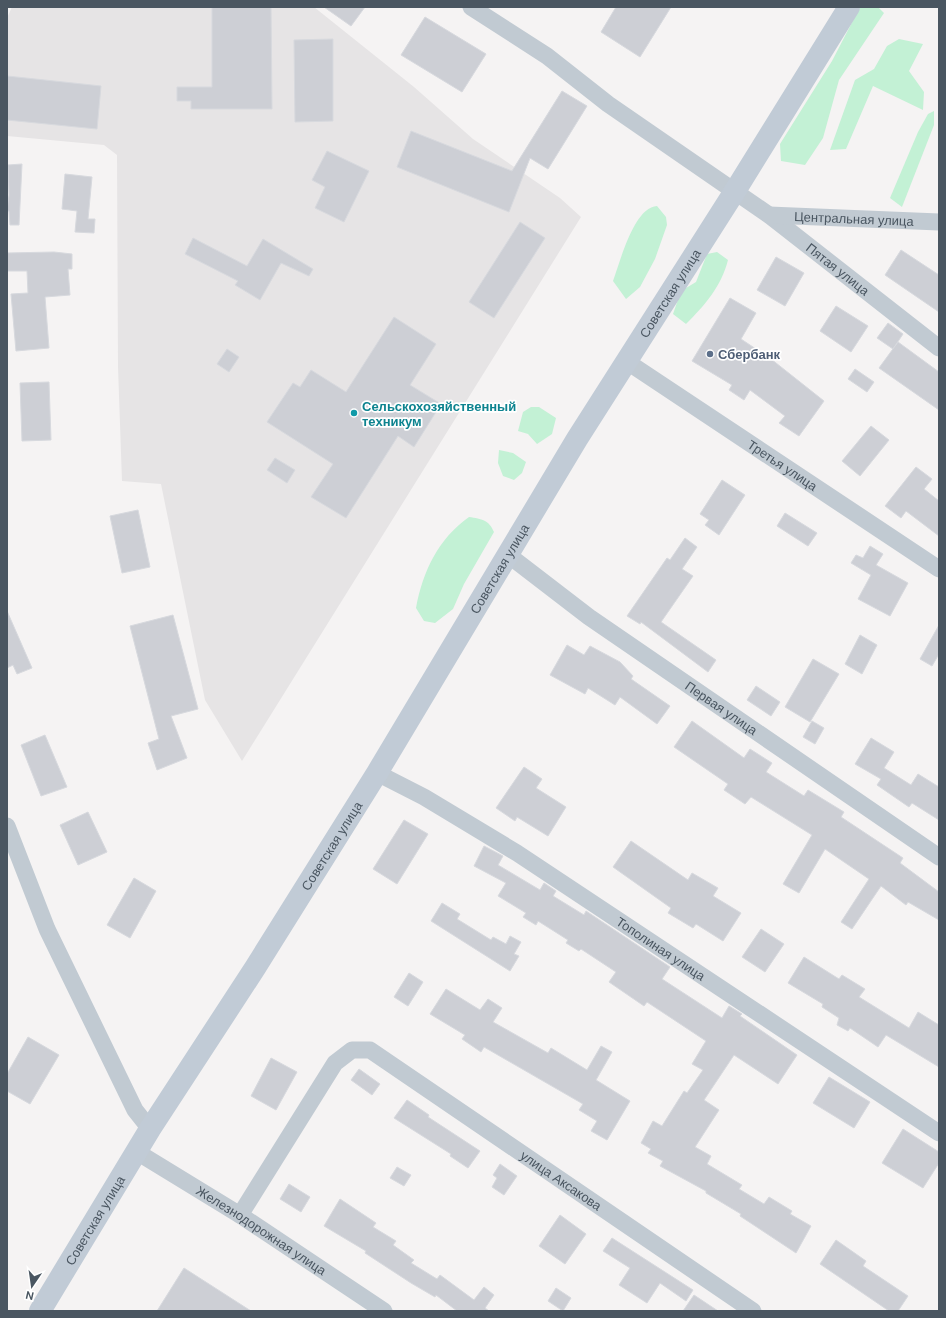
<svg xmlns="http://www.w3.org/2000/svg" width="946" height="1318" viewBox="0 0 946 1318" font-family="'DM Sans',sans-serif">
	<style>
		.education { fill: #e6e4e5 }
		.green { fill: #c3f1d5 }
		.building { fill: #cdcfd5; stroke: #d7d9de }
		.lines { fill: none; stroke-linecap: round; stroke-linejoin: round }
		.street { stroke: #c1cad2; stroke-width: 17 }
		.secondary { stroke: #c1cbd6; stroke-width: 22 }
		.service-dot { fill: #5c6f8a; stroke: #fff; stroke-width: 1.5 }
		.culture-dot { fill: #0f9aa8; stroke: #fff; stroke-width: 1.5 }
		.labels { text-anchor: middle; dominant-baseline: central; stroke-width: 3.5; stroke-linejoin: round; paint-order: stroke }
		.street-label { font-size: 13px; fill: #4a5661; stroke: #fff }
		.service-label { font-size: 13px; font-weight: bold; fill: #4e5e75; stroke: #fff; text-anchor: start }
		.culture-label { font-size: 13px; font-weight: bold; fill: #0d838f; stroke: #fff; text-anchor: start }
	</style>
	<rect width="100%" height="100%" fill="#f5f3f3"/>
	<polygon class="education" points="12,7 314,7 414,87 473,139 560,198 581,217 242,761 205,700 161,484 122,481 118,367 117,155 104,145 7,136 7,18"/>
	<g class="green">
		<polygon points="860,7 878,7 884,13 839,80 823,138 805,165 781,161 780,144 832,61"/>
		<polygon points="899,39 923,44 909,71 924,92 923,110 873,86 846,149 830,150 855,80 874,69 887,46"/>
		<polygon points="934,111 934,125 902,207 890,198 918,132 928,114"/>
		<path d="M657,206L666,217L667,225L655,259L640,287L626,299L613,281C620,262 634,207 657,206Z"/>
		<path d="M717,252L728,260C721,287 705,305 686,324L673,314L681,291L696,282L707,254Z"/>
		<polygon points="531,407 539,407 556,418 552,434 537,444 528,434 518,431 523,412"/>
		<polygon points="499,450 513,453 526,462 522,473 514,480 503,476 498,463"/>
		<path d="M469,517C482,519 489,520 494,532L464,584L453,609L435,623L424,621L416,608C423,571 438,539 469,517Z"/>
	</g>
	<g class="building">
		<polygon points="212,7 271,7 272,109 191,109 191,101 177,101 177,87 212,87"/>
		<polygon points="324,7 365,7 351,26"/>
		<polygon points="616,7 671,7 640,57 601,32"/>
		<polygon points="425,17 486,54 462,92 401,55"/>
		<polygon points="333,39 333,121 295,122 294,40"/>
		<polygon points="7,76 101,86 97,129 7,120"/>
		<polygon points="562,91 587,106 548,169 530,158 509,212 397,167 411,131 512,171"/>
		<polygon points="327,151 369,171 344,222 315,208 325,187 312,180"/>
		<polygon points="22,164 19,225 10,225 9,211 7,211 9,195 8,165"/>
		<polygon points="65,174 92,177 88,219 95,219 94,233 75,232 77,211 62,209"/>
		<polygon points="520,222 545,238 494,318 469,302"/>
		<polygon points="193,238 247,266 263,239 313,269 309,276 281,263 260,300 235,285 238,281 185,254"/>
		<polygon points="901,250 939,275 939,312 885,275"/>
		<polygon points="54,252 72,254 72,269 68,269 70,295 45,297 49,348 16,351 11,294 28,293 27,271 7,271 7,253"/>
		<polygon points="776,257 804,273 785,306 757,290"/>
		<polygon points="730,298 756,313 741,339 771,359 824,401 799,436 779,423 785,416 750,390 744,400 729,390 732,385 692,361"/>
		<polygon points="836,306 868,326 851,352 820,331"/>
		<polygon points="394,317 436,344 410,385 441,404 414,447 398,436 346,518 311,497 333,464 267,422 293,383 300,387 311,370 346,392"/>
		<polygon points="888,323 903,334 893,349 877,338"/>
		<polygon points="898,342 939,372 939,410 879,368"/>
		<polygon points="227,349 239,357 229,372 217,364"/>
		<polygon points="855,369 874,382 867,392 848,379"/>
		<polygon points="49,382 51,440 22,441 20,383"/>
		<polygon points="871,426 889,440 860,476 842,461"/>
		<polygon points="275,458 295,470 287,483 267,470"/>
		<polygon points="916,467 932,479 924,489 939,501 939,536 906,511 901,518 885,506"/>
		<polygon points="722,480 745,495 719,535 705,525 709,520 700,514"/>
		<polygon points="138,510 150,567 122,573 110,516"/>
		<polygon points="785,513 817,533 808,546 777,526"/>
		<polygon points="685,538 697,547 682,569 693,576 661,622 716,660 708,672 641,622 640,624 627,616 667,558 670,560"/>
		<polygon points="870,546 883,554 876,565 908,583 890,616 858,599 871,575 851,563 856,555 863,558"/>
		<polygon points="7,611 32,668 17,674 13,665 7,668"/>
		<polygon points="173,615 198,709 171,716 187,758 157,770 148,743 159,739 130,626"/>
		<polygon points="939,625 939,654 932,666 920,659"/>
		<polygon points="860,635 877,645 862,674 845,664"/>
		<polygon points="567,645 584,655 590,646 620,662 633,676 631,679 670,706 657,724 620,697 615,705 588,688 585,694 550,675"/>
		<polygon points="813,659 839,674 810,722 785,707"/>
		<polygon points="756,686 780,702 771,716 747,700"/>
		<polygon points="692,721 744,758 750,749 772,763 766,772 804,796 808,790 844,812 841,817 903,858 900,863 939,892 939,920 908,902 906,905 881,886 852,929 841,922 869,879 825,849 799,893 783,884 812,835 751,797 745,804 724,790 728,784 674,747"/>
		<polygon points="812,721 824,728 815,744 803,737"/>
		<polygon points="45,735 67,787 41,796 21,745"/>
		<polygon points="871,738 894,752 884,768 911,785 918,774 939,787 939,820 912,803 909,807 877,785 881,779 855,764"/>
		<polygon points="524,767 542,779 536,788 566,807 548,836 517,817 515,821 496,808"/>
		<polygon points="88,812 107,852 78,865 60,825"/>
		<polygon points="404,820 428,834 397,884 373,869"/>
		<polygon points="631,841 688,880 692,873 718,888 713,896 741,913 723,941 696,924 693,928 668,913 671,908 613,867"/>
		<polygon points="484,846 503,856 498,865 540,890 544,883 556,891 553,896 584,915 586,911 670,967 662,979 722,1018 729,1006 742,1014 740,1016 797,1055 778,1084 734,1055 704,1100 719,1110 695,1147 711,1156 707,1164 742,1185 739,1189 764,1204 769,1197 792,1211 790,1214 811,1226 796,1253 740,1216 741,1214 706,1193 706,1191 660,1166 663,1161 648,1153 651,1149 641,1143 653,1121 662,1126 684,1091 687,1093 703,1070 692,1064 706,1041 647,1002 644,1006 609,982 616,972 581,949 579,951 566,943 568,940 538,921 536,925 523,917 526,913 498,896 506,883 474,866"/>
		<polygon points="134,878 156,891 130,938 107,925"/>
		<polygon points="442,903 460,914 457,919 491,940 493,937 506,944 510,936 521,942 514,954 519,956 510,971 431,921"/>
		<polygon points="761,929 784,944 765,972 742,957"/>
		<polygon points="804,957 839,979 842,975 865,989 859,997 909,1028 918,1012 939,1025 939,1067 886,1035 878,1047 850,1028 848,1031 837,1025 839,1018 822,1007 823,1004 788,983"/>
		<polygon points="409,973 423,982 408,1006 394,997"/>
		<polygon points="446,989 480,1010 488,999 502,1008 493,1022 548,1053 551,1048 587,1070 601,1046 612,1052 596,1080 630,1101 607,1140 591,1131 597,1121 579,1110 583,1104 484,1047 481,1052 462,1039 465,1035 430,1014"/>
		<polygon points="28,1037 59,1055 30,1104 7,1091 7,1074"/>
		<polygon points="271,1058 297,1072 276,1110 251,1096"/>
		<polygon points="359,1069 380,1084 372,1095 351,1080"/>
		<polygon points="829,1077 870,1102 854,1128 813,1103"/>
		<polygon points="407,1100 429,1115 428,1117 480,1151 468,1168 450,1156 451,1154 394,1118"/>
		<polygon points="903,1129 939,1152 939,1163 923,1188 882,1163"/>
		<polygon points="500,1164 517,1176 504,1195 492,1187 497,1178 493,1175"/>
		<polygon points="397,1167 411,1175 404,1186 390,1178"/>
		<polygon points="289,1184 310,1197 301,1212 280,1199"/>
		<polygon points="340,1199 376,1223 373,1227 396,1241 393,1245 414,1260 411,1263 437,1279 440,1275 474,1300 484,1287 494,1295 485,1308 489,1311 457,1311 436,1295 435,1297 411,1283 365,1253 366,1251 324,1226"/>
		<polygon points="560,1215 586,1234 565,1264 539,1246"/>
		<polygon points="612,1238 693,1290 686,1301 660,1283 647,1303 619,1285 630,1268 603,1251"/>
		<polygon points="836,1240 866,1261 863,1266 908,1296 898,1311 889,1311 820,1264"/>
		<polygon points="184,1268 251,1311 157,1311"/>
		<polygon points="556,1288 571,1298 563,1311 548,1301"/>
		<polygon points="694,1295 718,1311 683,1311"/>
	</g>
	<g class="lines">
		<g class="street">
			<path id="s1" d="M471,7L547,56L608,104L769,215L939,348"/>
			<path id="s2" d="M769,215L939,222"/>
			<path id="s3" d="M626,361L939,569"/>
			<path id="s4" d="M507,554L589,617L939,857"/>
			<path id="s5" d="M377,773L424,797L517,853L939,1133"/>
			<polyline points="7,826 47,929 135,1110 150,1129"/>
			<path id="s6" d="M137,1152L240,1215L384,1311"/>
			<path id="s7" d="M240,1215L335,1063L352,1050H370L753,1311"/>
		</g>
		<path class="secondary" id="s8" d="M40,1311L150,1129L255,968L377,773L577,439L735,191L849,7"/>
	</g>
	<circle class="service-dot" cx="710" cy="354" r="4"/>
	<circle class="culture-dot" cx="354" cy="413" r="4"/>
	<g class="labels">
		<g class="street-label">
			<text stroke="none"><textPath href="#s2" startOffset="85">Центральная улица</textPath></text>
			<text stroke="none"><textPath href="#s1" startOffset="451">Пятая улица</textPath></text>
			<text stroke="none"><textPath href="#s8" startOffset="1197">Советская улица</textPath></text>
			<text stroke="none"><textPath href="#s3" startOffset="188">Третья улица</textPath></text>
			<text stroke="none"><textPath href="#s8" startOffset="873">Советская улица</textPath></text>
			<text stroke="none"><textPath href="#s4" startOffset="264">Первая улица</textPath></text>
			<text stroke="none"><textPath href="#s8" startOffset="549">Советская улица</textPath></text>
			<text stroke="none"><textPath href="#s5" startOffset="334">Тополиная улица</textPath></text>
			<text stroke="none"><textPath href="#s7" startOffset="450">улица Аксакова</textPath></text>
			<text stroke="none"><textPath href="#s8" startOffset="106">Советская улица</textPath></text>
			<text stroke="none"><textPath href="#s6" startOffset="147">Железнодорожная улица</textPath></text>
		</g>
		<g class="service-label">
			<text x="718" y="354">Сбербанк</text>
		</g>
		<g class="culture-label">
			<text x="362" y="406">Сельскохозяйственный<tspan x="362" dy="15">техникум</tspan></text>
		</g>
	</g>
	<rect width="946" height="1318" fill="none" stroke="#4a5661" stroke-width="16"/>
	<g transform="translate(32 1286) rotate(193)" stroke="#ffffff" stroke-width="3" paint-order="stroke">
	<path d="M0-3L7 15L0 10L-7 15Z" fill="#4a5661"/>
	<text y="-6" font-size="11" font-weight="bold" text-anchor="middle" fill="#4a5661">N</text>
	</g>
</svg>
